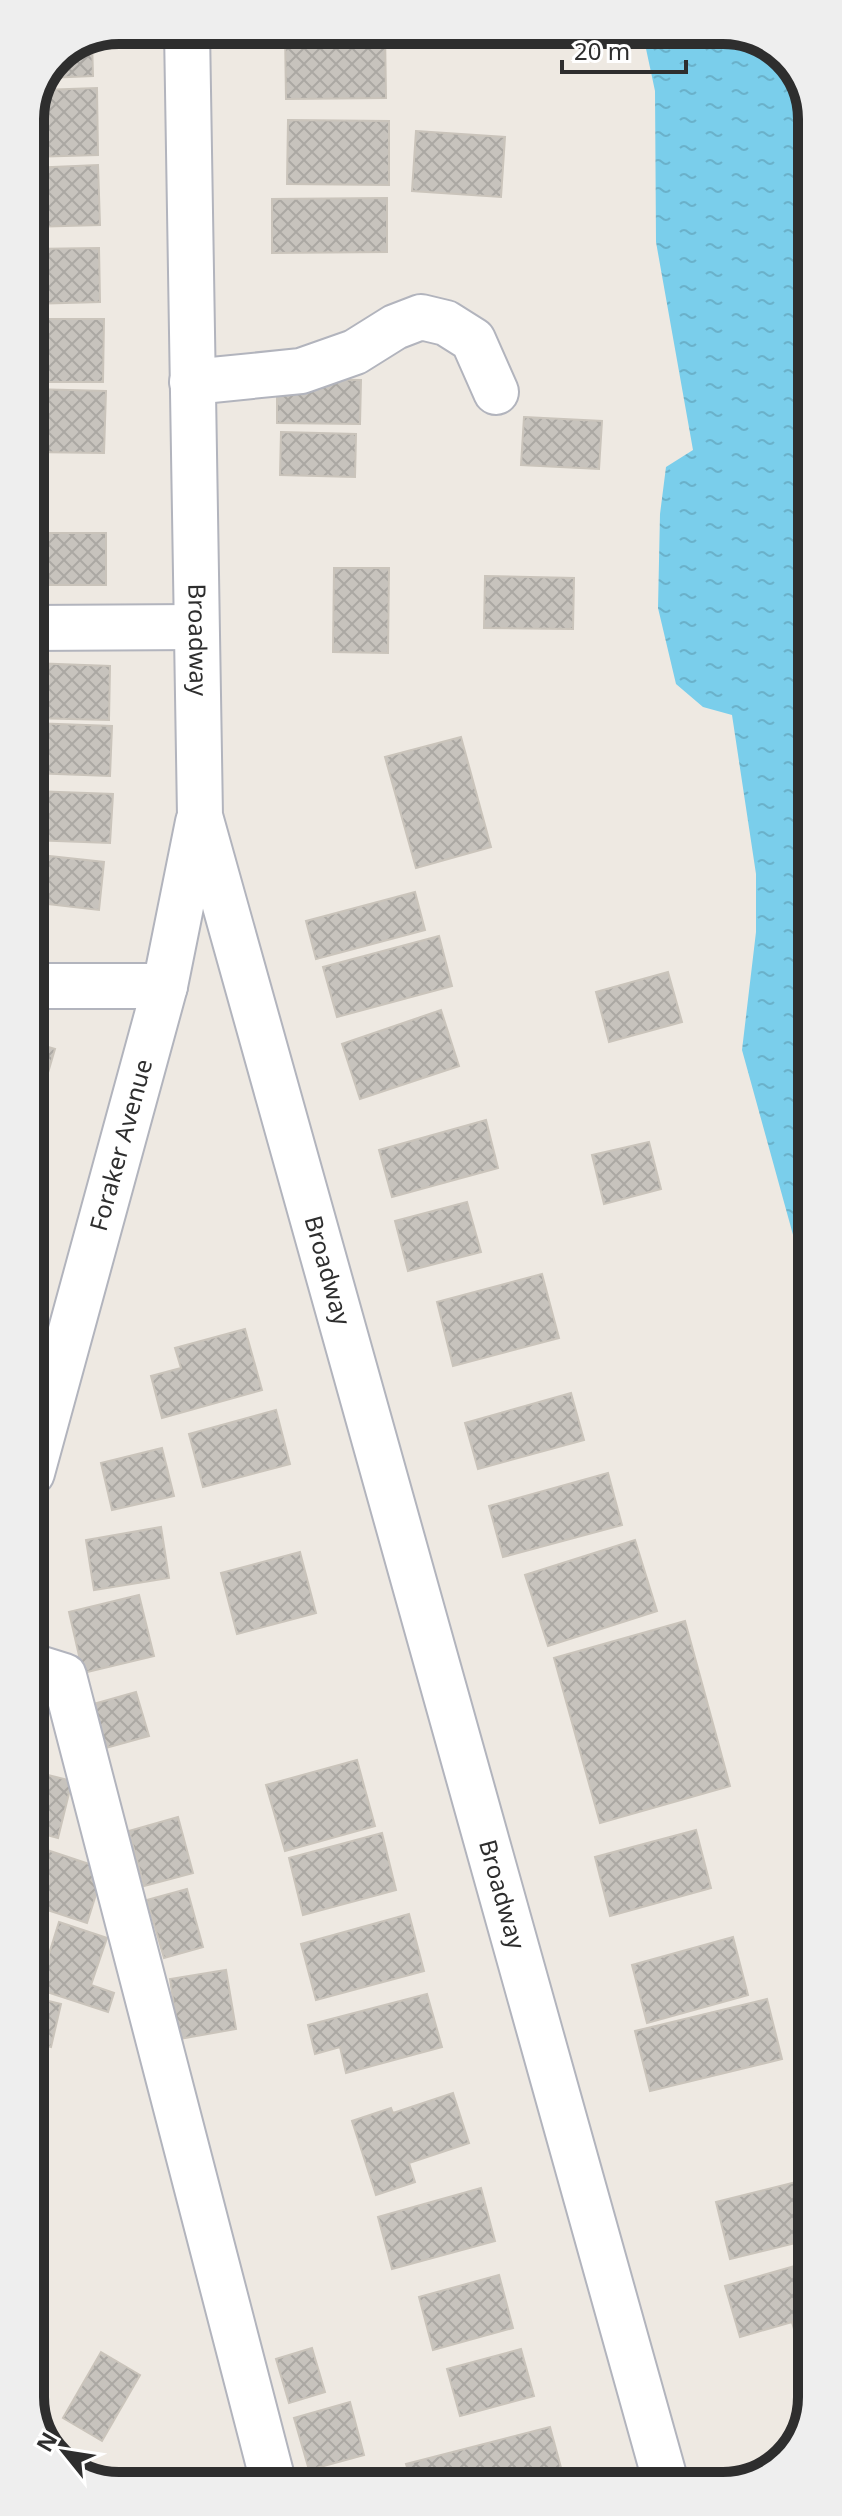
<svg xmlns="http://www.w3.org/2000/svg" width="842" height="2516" font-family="'Noto Sans',sans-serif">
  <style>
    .water { fill: url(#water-ripples) }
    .building { fill: url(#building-cross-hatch); stroke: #cac4bb; stroke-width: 2 }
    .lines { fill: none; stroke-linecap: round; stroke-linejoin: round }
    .minor-casing { stroke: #b2b4bd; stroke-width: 48 }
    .minor { stroke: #fff; stroke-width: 44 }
    .labels { text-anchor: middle; stroke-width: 6; stroke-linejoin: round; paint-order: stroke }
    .street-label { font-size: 24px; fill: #2e2e2e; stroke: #fff }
    .rim { fill: none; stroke: #2e2e2e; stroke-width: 10 }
  </style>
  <defs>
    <pattern id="water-ripples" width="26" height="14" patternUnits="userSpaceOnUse" patternTransform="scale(2)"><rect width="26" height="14" fill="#7aceeb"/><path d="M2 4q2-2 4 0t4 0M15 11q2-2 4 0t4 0" fill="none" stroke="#6ab1ca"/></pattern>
    <pattern id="building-cross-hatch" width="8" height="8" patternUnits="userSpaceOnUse" patternTransform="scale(2)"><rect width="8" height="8" fill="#c7c3bd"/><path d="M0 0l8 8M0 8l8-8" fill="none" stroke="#aba8a3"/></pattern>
  </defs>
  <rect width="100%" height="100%" fill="#eee9e2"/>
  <path class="water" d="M642 30H729L781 52 809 97 811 1300 742 1050 756 932V874L732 715 703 707 676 684 658 608 660 514 666 467 693 450 656 242 655 91Z"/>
  <path class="building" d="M285 30H385L386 98 286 99Z
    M92 41 93 76 47 78 57 56Z
    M97 88 98 155 30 157V114L41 90Z
    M288 120 389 121V185L287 184Z
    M416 131 505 137 501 197 412 191Z
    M98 165 100 225 30 227V168Z
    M387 198V252L272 253V199Z
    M99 248 100 302 30 304V249Z
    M30 319H104L103 382H30Z
    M277 379 361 380 360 424 277 423Z
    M30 389 106 391 104 453 31 452Z
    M524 417 602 421 599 469 521 465Z
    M281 432 356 434 355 477 280 475Z
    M31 533H106V585H31Z
    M334 568H389L388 653 333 652Z
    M485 576 574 578 573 629 484 628Z
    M31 663 110 666 109 720 31 718Z
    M31 723 112 726 110 776 31 773Z
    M461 737 491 847 416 868 385 757Z
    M33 791 113 794 110 843 31 840Z
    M31 854 104 862 99 910 31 902Z
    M415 892 425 930 316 959 306 921Z
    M439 936 452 986 337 1017 323 967Z
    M668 972 682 1022 609 1042 596 992Z
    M441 1010 459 1066 360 1099 342 1044Z
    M31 1042 55 1049 42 1093 31 1090Z
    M486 1120 498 1168 392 1197 379 1150Z
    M649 1142 661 1189 604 1204 592 1155Z
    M467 1202 481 1252 408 1271 395 1221Z
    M542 1274 559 1338 453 1366 437 1302Z
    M245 1329 262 1390 162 1418 151 1376 181 1368 175 1348Z
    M571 1393 584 1440 478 1469 465 1423Z
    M276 1410 290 1464 203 1487 189 1434Z
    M162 1448 174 1496 112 1510 101 1463Z
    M608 1473 622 1525 503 1557 489 1506Z
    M161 1527 169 1578 94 1590 86 1540Z
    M635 1540 657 1611 548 1646 525 1575Z
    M300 1552 316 1613 237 1634 221 1573Z
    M139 1595 154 1656 83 1673 69 1612Z
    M685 1621 730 1786 600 1823 554 1658Z
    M136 1692 149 1736 102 1749 90 1705Z
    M357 1760 375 1826 285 1851 266 1785Z
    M32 1771 72 1781 58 1838 32 1831Z
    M178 1817 193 1873 144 1886 129 1831Z
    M696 1830 711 1888 610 1916 595 1857Z
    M382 1833 396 1890 303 1915 289 1858Z
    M32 1845 104 1869 87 1923 32 1905Z
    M187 1889 203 1947 164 1958 147 1900Z
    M409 1914 424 1971 316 2000 301 1944Z
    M59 1922 107 1938 91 1985 114 1993 108 2012 38 1989Z
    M733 1937 748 1995 647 2023 632 1965Z
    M226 1970 236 2029 179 2039 170 1979Z
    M427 1994 442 2047 346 2073 340 2047 315 2054 308 2025Z
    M32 1997 61 2004 51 2047 32 2042Z
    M767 1999 782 2059 650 2091 635 2031Z
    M453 2093 469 2143 409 2163 415 2182 376 2195 352 2121 391 2108 393 2113Z
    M812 2098V2153L808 2154 794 2103Z
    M812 2178V2239L730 2259 716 2202Z
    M481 2188 495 2241 392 2269 378 2217Z
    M812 2261V2393L792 2322 740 2337 725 2286Z
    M499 2275 513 2328 433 2350 419 2297Z
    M312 2348 325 2392 289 2403 276 2359Z
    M521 2349 534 2396 460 2416 447 2369Z
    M101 2352 140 2375 102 2441 63 2418Z
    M350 2402 364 2455 309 2470 294 2418Z
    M550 2427 563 2475 529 2484H412L406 2464Z"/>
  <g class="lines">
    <defs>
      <g id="minor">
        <path id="s1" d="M187 30 200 816 666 2483"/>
        <path d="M192 382 301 371 355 352 395 327 421 317 446 323 473 340 496 392"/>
        <path d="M31 628 196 627"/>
        <path d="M31 986H165"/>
        <path id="s2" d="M32 1473 165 986 198 822"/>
        <path d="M32 1666 64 1676 274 2485"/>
      </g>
    </defs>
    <use href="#minor" class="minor-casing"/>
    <use href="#minor" class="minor"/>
  </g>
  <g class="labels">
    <g class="street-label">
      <text dy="8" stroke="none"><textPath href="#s1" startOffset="610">Broadway</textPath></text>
      <text dy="8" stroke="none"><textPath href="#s2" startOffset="340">Foraker Avenue</textPath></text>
      <text dy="8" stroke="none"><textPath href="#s1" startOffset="1258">Broadway</textPath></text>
      <text dy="8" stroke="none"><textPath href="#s1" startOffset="1906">Broadway</textPath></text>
    </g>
  </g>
  <path d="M0 0H842V2516H0ZM119 44H723A75 75 0 0 1 798 119V2397A75 75 0 0 1 723 2472H119A75 75 0 0 1 44 2397V119A75 75 0 0 1 119 44Z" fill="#eee" fill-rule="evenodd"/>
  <path class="rim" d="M119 44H723A75 75 0 0 1 798 119V2397A75 75 0 0 1 723 2472H119A75 75 0 0 1 44 2397V119A75 75 0 0 1 119 44Z"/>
  <g transform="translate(64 2452) rotate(300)" stroke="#ffffff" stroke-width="6" paint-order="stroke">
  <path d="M0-6L14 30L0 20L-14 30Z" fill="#2e2e2e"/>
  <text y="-12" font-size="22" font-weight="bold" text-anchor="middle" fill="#2e2e2e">N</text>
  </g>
  <path d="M562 60v12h124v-12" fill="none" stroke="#2e2e2e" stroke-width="4"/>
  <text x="574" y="60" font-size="24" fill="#2e2e2e" stroke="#ffffff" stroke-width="6" paint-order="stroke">20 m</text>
</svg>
